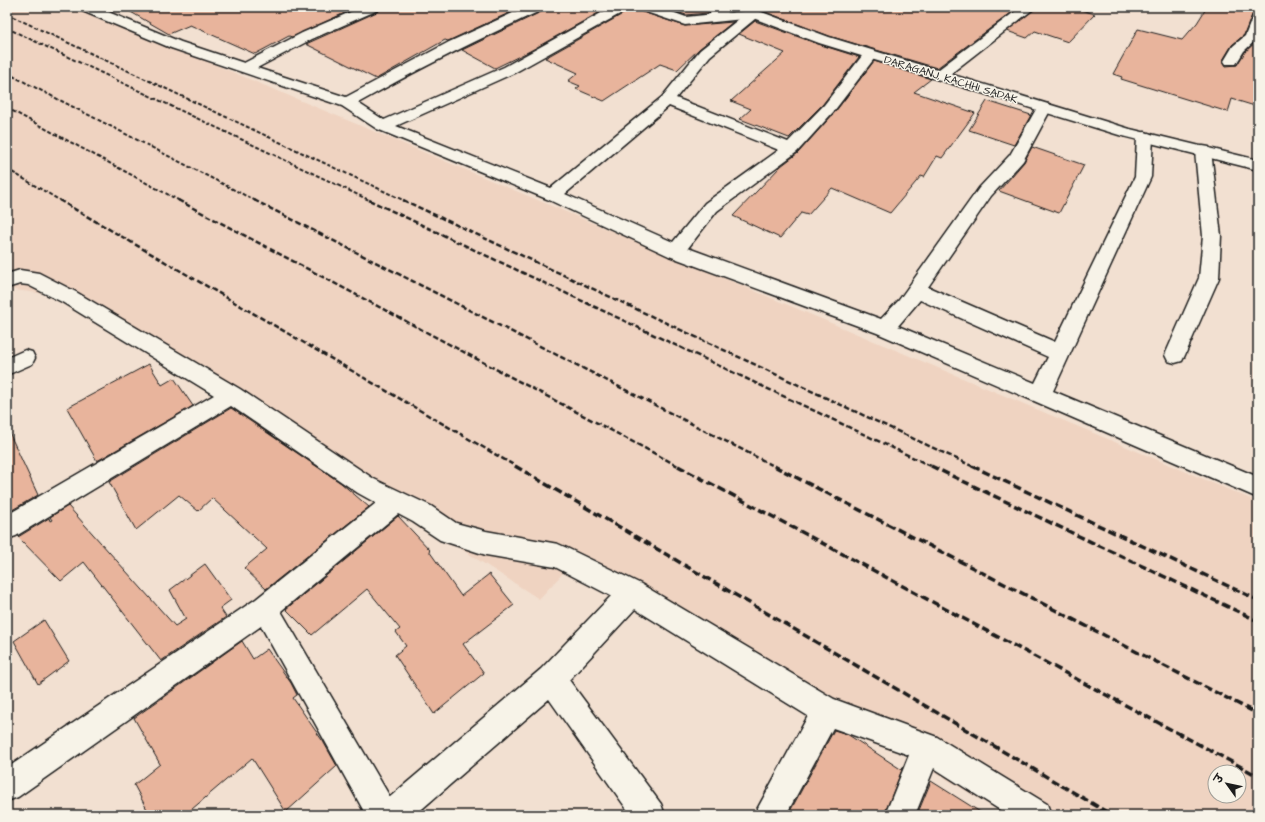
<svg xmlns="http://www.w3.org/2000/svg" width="1265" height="822" font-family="'Architects Daughter','Playpen Sans Deva',sans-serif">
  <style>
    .built { fill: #efd3c1; fill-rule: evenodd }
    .building { fill: #e8b49c; stroke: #1c1c1c }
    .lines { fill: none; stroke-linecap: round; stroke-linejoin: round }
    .minor-casing { stroke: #1c1c1c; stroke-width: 3 }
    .tertiary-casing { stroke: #1c1c1c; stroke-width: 3 }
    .minor { fill: #f7f3e8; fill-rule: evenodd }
    .tertiary { fill: #f7f3e8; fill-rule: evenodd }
    .rail-far2 { stroke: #1c1c1c; stroke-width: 2; stroke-dasharray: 4 2; stroke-linecap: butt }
    .rail-far1 { stroke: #1c1c1c; stroke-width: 2.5; stroke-dasharray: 5.5 2.5; stroke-linecap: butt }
    .rail { stroke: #1c1c1c; stroke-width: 3.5; stroke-dasharray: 8 3.5; stroke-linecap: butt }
    .labels { text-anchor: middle; stroke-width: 3; stroke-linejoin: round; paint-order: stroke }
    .far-street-label { font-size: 11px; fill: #1c1c1c; stroke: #f7f3e8 }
  </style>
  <rect width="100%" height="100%" fill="#f2e0d1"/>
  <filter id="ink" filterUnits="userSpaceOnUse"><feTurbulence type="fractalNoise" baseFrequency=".025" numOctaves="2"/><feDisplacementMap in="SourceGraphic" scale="8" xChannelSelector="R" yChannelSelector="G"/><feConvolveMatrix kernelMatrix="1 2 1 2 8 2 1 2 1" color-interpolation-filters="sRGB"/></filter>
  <g filter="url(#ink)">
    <path class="built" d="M7 7H77L1258 502V815H1006L578 557 539 599 69 297 7 289ZM1215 772H1239V796H1215Z"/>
    <path class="building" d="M122 7H358L292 37 289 36 255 54 190 25 169 34Z
      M381 7H522L448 41 445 40 376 79 306 44 379 11Z
      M545 7H609L530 51 495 68 462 50 543 11Z
      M630 7H637L640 11 685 26 733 22 699 49 677 70 660 64 604 101 576 89 580 86 568 81 578 73 545 58 628 11Z
      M662 7H717L707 13 686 15Z
      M738 7H1019L937 68 829 36 760 10 734 11Z
      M1037 7H1070L1095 14 1068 42 1035 31 1027 38 1007 31Z
      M1207 7H1231L1256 14 1252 15 1244 35 1232 45 1223 60 1226 66 1237 65 1245 52 1258 40V107L1232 99 1228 112 1121 79 1122 77 1113 74 1138 29 1182 40 1197 23Z
      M755 21 818 44 859 57 823 104 789 138 740 119 751 109 731 101 785 53 739 34Z
      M874 61 931 79 914 92 975 113 942 158 937 156 924 177 921 176 890 213 832 188 808 215 801 213 780 238 733 216 781 166 798 153 835 112Z
      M987 101 1031 115 1014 145 969 130Z
      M1032 147 1084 165 1059 213 999 191 1024 162Z
      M149 364 162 385 174 378 193 406 97 461 67 408Z
      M231 408 341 483 369 507 266 589 244 568 267 549 212 498 198 511 179 495 136 530 109 482Z
      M7 428 38 495 7 513Z
      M68 506 175 626 186 619 170 590 205 564 231 600 220 608 226 617 161 661 84 562 61 581 18 537 49 518 50 521 52 520 50 517Z
      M398 516 430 550 429 551 461 596 489 574 514 605 463 644 484 673 434 714 395 655 406 646 396 632 400 629 367 589 312 635 286 609Z
      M44 620 69 661 38 684 14 641Z
      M242 641 253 659 267 649 291 683 297 695 293 698 324 743 337 766 286 812 252 758 185 815H150L134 785 160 764 134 718Z
      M834 730 847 734 902 770 884 815H788Z
      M931 781 985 815H917Z"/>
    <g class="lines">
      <defs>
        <path id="minor" d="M78 7H96L181 42 244 63 302 33 362 7H380L378 10 312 39 257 68 346 97 449 42 526 7H544L542 10C479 39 418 69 358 103L384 120 504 67 612 7H629L627 10 514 73 396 126 551 188 662 97 700 50 749 11H759L761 14 710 56 676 98 788 142 824 105 865 52H875L877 55 834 111 797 152 717 211 688 248 881 319 899 300 979 188 1010 155 1039 104H1049L1052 107 1023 161 991 196 928 287 1055 342 1135 177 1137 137 1139 134 1145 132 1151 134 1153 137 1151 177 1053 391 1258 477V498L877 333 669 256 547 199 377 129 342 106 171 48 80 10ZM669 106 779 150 705 203 673 242 565 194ZM920 300 1048 357 1035 383 898 326Z
          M720 7H737L716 20H706L704 17Z
          M1021 7H1036L945 78H935L933 75 935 72Z
          M1258 15V38L1244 51 1236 64H1226L1224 61 1233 46 1245 36 1253 16Z
          M1203 146 1209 147 1211 151 1221 236 1219 278 1185 355 1182 361 1175 363 1168 361 1165 355 1199 278 1203 236 1195 151 1197 147Z
          M20 270 39 273 76 292 240 389 374 479 431 506 456 523 486 531 558 544 567 548 641 584 834 699 937 737 1047 804 1051 815H1008L934 768 915 815H885L909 755 833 728 786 815H754L808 716 635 609 569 680 661 804 665 815H631L549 699 415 815H366L261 626 18 797 7 801V768L256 599 376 503 358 493 231 406 16 536 7 539V515L214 395 62 302 28 285 20 284 7 288V274ZM398 514 413 522 440 540 486 555 555 567 611 596 541 669 390 797 281 611Z
          M25 350 32 352 35 358 32 364 7 375V358Z"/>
        <path id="tertiary" d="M638 7H658L686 17 754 10 759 11 829 37 1130 129 1258 160V170L1119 135 819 43 753 18 685 25 640 10Z"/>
      </defs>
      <use href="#minor" class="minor-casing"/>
      <use href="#tertiary" class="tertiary-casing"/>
      <use href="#minor" class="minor"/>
      <use href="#tertiary" class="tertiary"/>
      <path class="rail-far2" d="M7 14 405 201
        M7 28 371 201
        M7 73 256 201
        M7 108 180 201
        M7 169 61 201"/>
      <path class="rail-far1" d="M59 200 517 467
        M178 200 680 467
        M254 200 776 467
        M369 200 933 467
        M403 200 974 467"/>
      <path class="rail" d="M515 466 1112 815
        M678 466 1258 776
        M774 466 1258 714
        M931 466 1258 621
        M972 466 1258 600"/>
    </g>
  </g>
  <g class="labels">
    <g class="far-street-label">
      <text transform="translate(951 79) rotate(17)" y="4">DARAGANJ, KACHHI SADAK</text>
    </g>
  </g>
  <rect width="1265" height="822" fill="none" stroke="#f7f3e8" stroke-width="24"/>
  <rect x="12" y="12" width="1241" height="798" fill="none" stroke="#1c1c1c" stroke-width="1.5" filter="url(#ink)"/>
  <g transform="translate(1227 784) rotate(303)"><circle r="19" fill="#f7f3e8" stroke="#9f9d96"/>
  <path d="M0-3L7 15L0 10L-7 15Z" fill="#1c1c1c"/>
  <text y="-6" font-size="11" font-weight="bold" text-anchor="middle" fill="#1c1c1c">उ</text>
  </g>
</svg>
